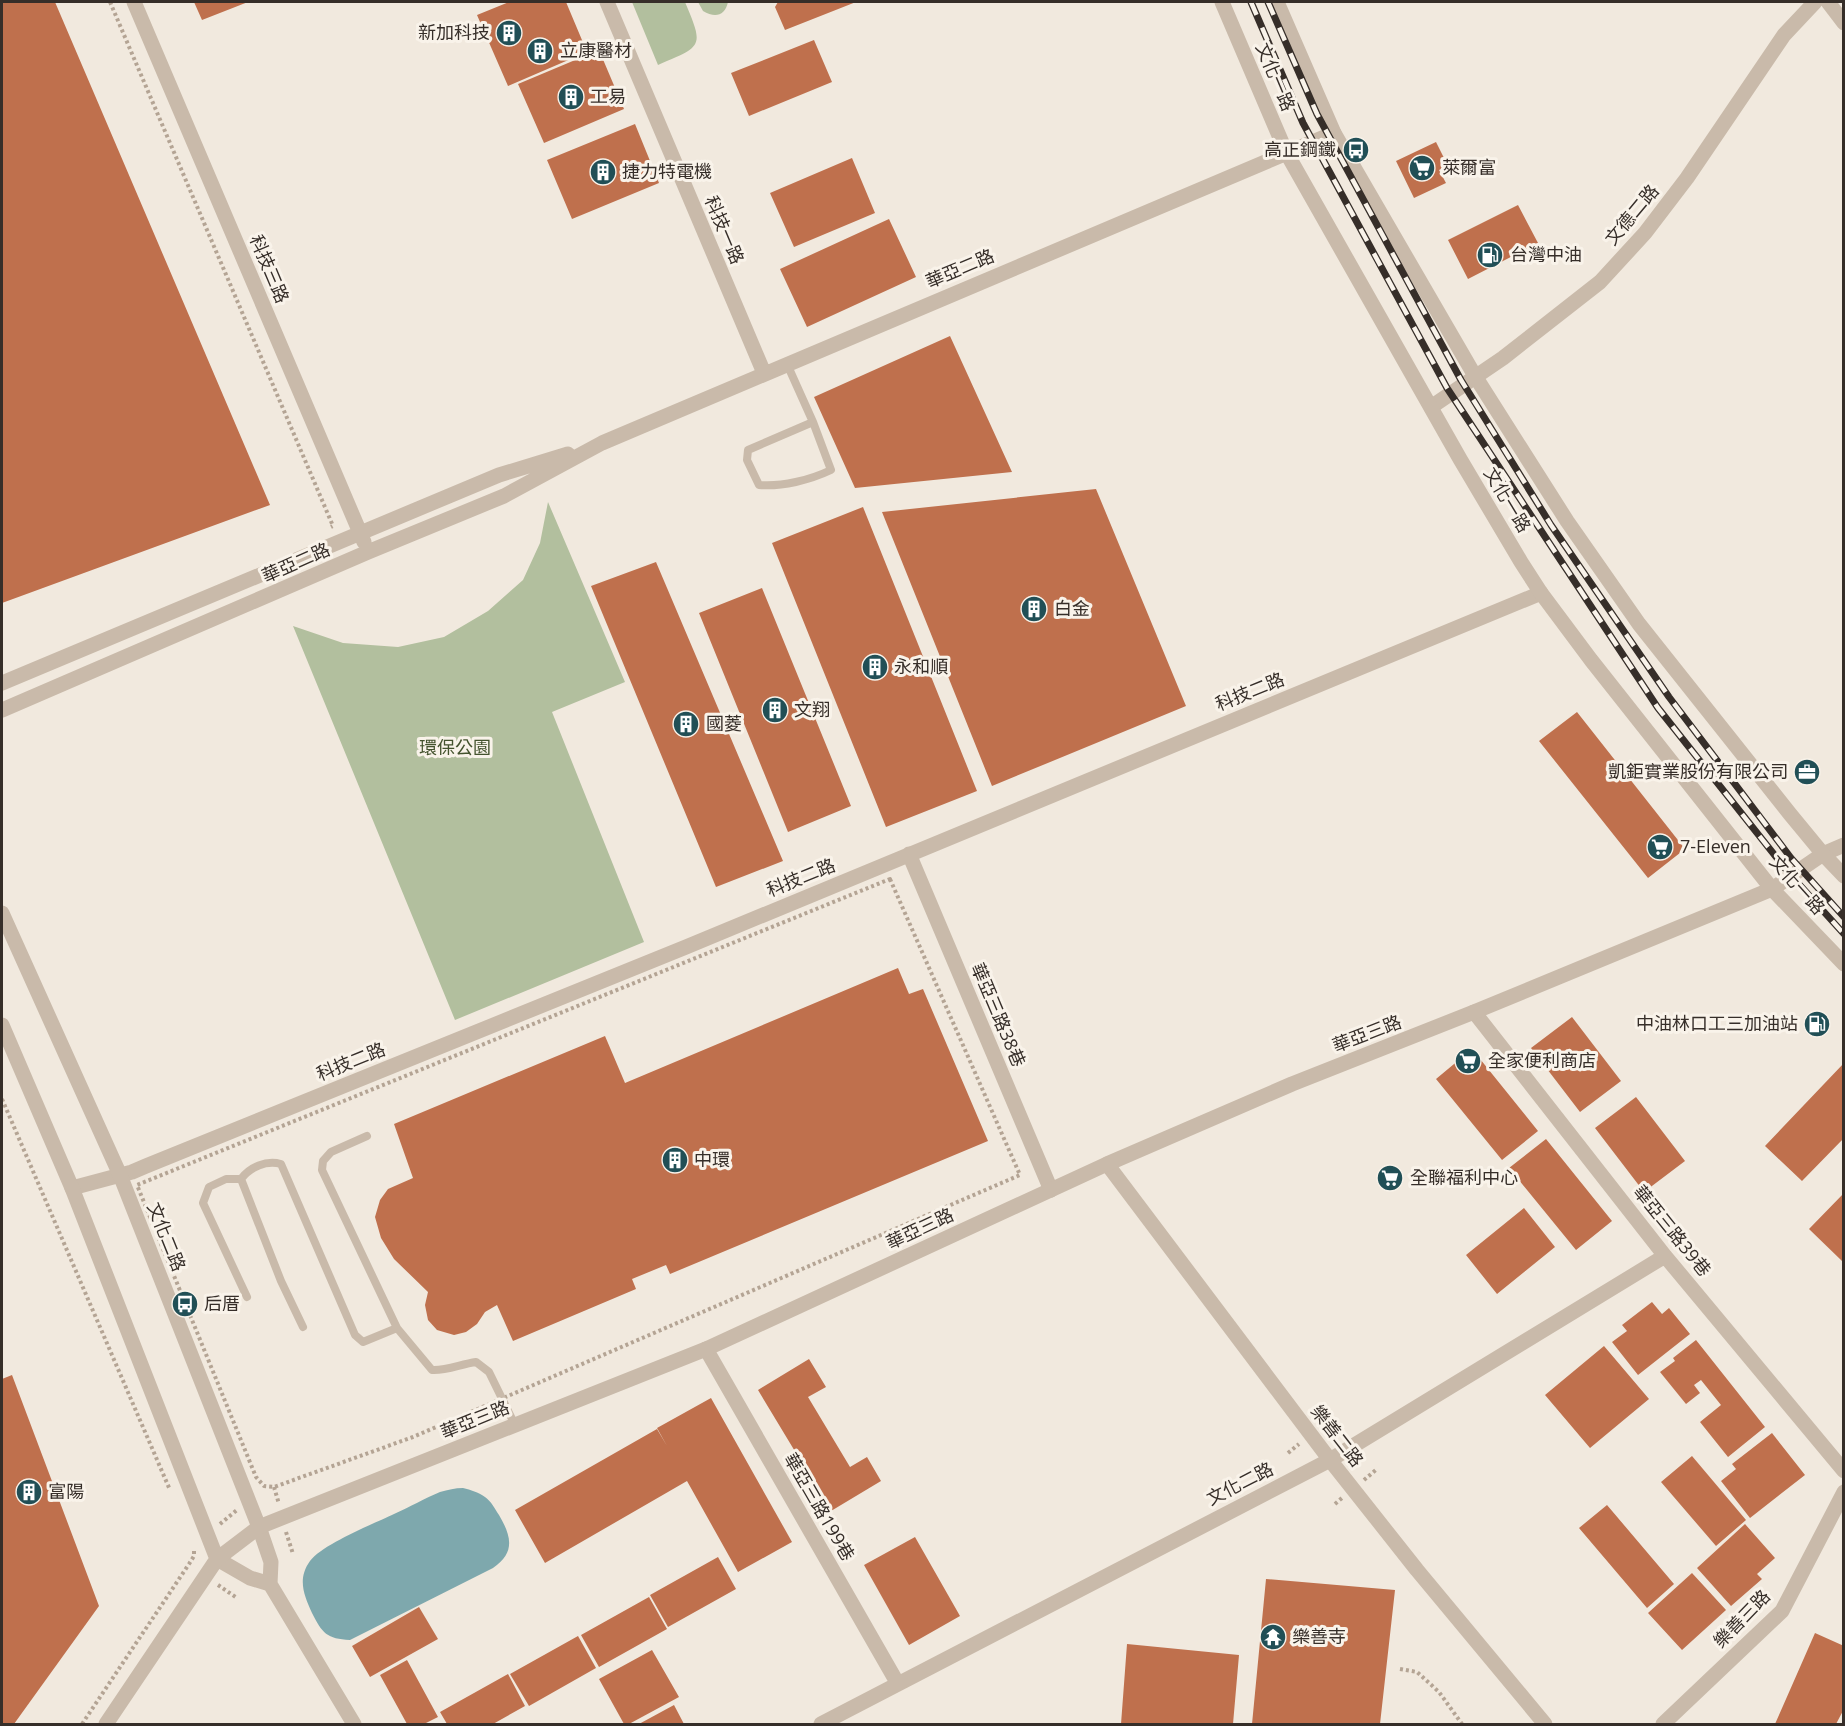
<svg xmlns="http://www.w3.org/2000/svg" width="1845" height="1726" font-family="'Open Sans','Noto Sans TC',sans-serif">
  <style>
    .green { fill: #b2bf9e }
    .water { fill: #7ea8ad }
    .building { fill: #bf704d }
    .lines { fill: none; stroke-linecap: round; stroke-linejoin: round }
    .path { stroke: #b4a494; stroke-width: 4; stroke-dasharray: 3 3; stroke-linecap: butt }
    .service { stroke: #c9baaa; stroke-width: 8 }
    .minor { stroke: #c9baaa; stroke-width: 15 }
    .tertiary { stroke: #c9baaa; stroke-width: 15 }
    .rail-casing { stroke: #362e29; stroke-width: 7 }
    .rail { stroke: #f9f3ea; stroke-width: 4.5; stroke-dasharray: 14; stroke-linecap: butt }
    .labels { text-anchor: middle; stroke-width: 6; stroke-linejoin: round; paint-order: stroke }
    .poi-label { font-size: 18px; fill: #362e29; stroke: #f9f3ea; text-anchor: start }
    .street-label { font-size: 18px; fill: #362e29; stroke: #f9f3ea }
    .park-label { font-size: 18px; fill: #44532e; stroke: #f9f3ea }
  </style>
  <rect width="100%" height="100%" fill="#f1e9de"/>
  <path class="green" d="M632 2H685C704 47 703 46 658 65Z
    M698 2H728C725 16 715 18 703 11Z
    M548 502 625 682 552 712 644 942 455 1020 293 626 343 643 398 647 444 637 488 611 523 580 540 543Z"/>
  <path class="water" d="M463 1488C471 1490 478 1492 485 1497 491 1501 495 1509 499 1515 512 1537 515 1553 493 1568L350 1640C327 1639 322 1633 312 1613 304 1595 297 1579 310 1561 323 1544 373 1524 394 1514 410 1507 425 1498 440 1492 448 1490 455 1488 463 1488Z"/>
  <path class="building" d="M2 2H55L270 505 2 603Z
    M194 2H248L202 20Z
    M509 2H566L587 52 508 86 477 15Z
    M778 2H856L785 30 775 7Z
    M814 40 832 82 749 116 731 73Z
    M599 50 624 109 544 143 518 84Z
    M635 124 659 183 572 219 547 160Z
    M1436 142 1448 166 1439 170 1446 183 1414 198 1396 161Z
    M852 158 875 213 794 247 770 193Z
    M1518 205 1538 243 1468 279 1448 240Z
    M889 219 916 277 807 327 780 269Z
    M950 336 1012 472 855 488 814 397Z
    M1096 489 1186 706 992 786 882 512Z
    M863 507 977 791 886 827 772 543Z
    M656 562 783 861 716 887 591 586Z
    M762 588 851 806 788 832 699 613Z
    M1577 712 1685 849 1648 878 1539 741Z
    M898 968 909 994 923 989 988 1141 670 1274 666 1265 632 1279 636 1289 513 1341 497 1305 485 1312 477 1324 466 1332 454 1335 437 1330 428 1320 425 1305 428 1292 394 1259 381 1238 375 1217 380 1200 388 1189 413 1178 394 1124 605 1036 625 1083Z
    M1572 1017 1621 1081 1580 1112 1531 1048Z
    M1472 1049 1538 1131 1502 1160 1436 1079Z
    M1844 1063V1138L1802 1181 1765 1146Z
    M1636 1097 1685 1161 1644 1192 1595 1128Z
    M1546 1139 1612 1221 1576 1250 1509 1168Z
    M1844 1193V1260L1842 1261 1809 1229Z
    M1524 1208 1555 1247 1497 1294 1466 1255Z
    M1652 1302 1662 1314 1669 1308 1690 1334 1638 1375 1612 1342 1627 1331 1622 1325Z
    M1696 1340 1765 1427 1728 1457 1700 1422 1721 1405 1701 1380 1694 1385 1700 1393 1686 1404 1660 1372 1675 1361 1673 1358Z
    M1604 1346 1649 1399 1590 1448 1545 1395Z
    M809 1359 826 1387 808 1397 850 1467 867 1457 881 1481 831 1511 758 1390Z
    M12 1375 99 1606 14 1724H2V1379Z
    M711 1398 792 1542 738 1572 687 1481 545 1563 515 1510 657 1429 667 1446 657 1428Z
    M1772 1433 1805 1475 1750 1518 1721 1481 1736 1469 1732 1464Z
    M1692 1456 1746 1520 1716 1546 1661 1482Z
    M1607 1505 1674 1584 1647 1608 1579 1528Z
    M1745 1524 1775 1558 1757 1574 1762 1579 1731 1606 1697 1568Z
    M915 1537 960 1616 909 1645 864 1565Z
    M718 1557 736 1589 668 1627 650 1595Z
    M1692 1573 1726 1610 1682 1650 1648 1613Z
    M1266 1579 1395 1590 1380 1724H1252Z
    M649 1597 667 1629 599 1667 581 1635Z
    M419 1607 438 1639 370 1677 352 1646Z
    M1815 1633 1844 1646V1709L1836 1724H1775Z
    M578 1636 596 1668 529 1706 510 1674Z
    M1127 1644 1239 1655 1233 1724H1121Z
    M652 1650 679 1697 629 1724H624L599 1679Z
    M407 1660 438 1717 424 1724H407L380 1675Z
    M508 1674 525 1706 493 1724H447L440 1712Z
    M674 1705 684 1724H639Z"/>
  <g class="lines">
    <path class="path" d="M110 2 333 526 331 527
      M890 879 1020 1175 413 1437 274 1487 264 1486 256 1477 137 1185Z
      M2 1099 170 1490
      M1323 1424 1333 1416
      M1288 1453 1299 1444
      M1364 1480 1377 1469
      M274 1487 279 1504
      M1335 1504 1342 1498
      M220 1524 237 1510
      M286 1532 293 1554
      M218 1585 237 1598
      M1400 1669 1417 1672 1439 1692 1462 1724
      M82 1724 189 1564 194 1556V1549"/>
    <path class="service" d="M787 364 813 422 831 470C810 480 782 487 759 485L747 460 748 450 813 422
      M367 1136 331 1152 323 1161 322 1170 397 1328 432 1370C446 1371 461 1364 476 1362L489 1372 515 1425
      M241 1179H226L209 1187 203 1203 247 1297
      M303 1327 281 1281 241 1179C250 1167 266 1160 281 1164L355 1335 363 1342 397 1328"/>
    <path class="minor" d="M134 2 364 542
      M607 2 764 373
      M1828 2 1844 23
      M1431 407 1503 358 1600 282 1645 233 1687 178 1784 35 1815 2
      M2 683 499 475 568 454
      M2 710 368 552 504 496 602 443 1334 133
      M909 854 1051 1190
      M1823 854 1844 845
      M1474 1012 1665 1256 1844 1471
      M1107 1164 1330 1460 1417 1570 1545 1724
      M72 1188 132 1172 146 1166 686 947 1541 593
      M706 1349 898 1684
      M259 1527 271 1562 270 1584 354 1724
      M217 1559 250 1578 270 1584
      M821 1724 1330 1460 1665 1256
      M1663 1724 1782 1611 1844 1492"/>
    <path class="tertiary" d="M1222 2 1286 152 1460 459 1521 562 1541 593 1591 660 1772 889 1844 964
      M1277 2 1334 133 1475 376 1567 521 1639 624 1790 814 1823 854 1844 876
      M2 913 120 1175 259 1527
      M2 1025 72 1188 217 1559
      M106 1724 217 1559 259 1527 706 1349 1107 1164 1292 1084 1474 1012 1772 889 1823 854"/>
    <defs>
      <path id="rail" d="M1251 2 1303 123 1447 388 1658 708 1788 872 1844 934
        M1268 2 1317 114 1461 380 1551 525 1669 697 1791 858 1844 917"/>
    </defs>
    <use href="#rail" class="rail-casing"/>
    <use href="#rail" class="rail"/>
  </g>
  <defs>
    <symbol id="building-disc" viewBox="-11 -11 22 22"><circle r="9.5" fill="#214f56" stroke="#f9f3ea"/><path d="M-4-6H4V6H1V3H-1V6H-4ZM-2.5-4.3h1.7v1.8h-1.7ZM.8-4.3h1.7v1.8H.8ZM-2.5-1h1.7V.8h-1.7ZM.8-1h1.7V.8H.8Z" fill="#fff"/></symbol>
    <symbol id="bus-disc" viewBox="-11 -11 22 22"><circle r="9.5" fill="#214f56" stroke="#f9f3ea"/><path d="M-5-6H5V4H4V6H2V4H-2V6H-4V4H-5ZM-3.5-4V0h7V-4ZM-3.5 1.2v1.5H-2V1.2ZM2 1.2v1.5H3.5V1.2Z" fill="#fff"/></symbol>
    <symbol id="supermarket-disc" viewBox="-11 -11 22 22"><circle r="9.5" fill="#214f56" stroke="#f9f3ea"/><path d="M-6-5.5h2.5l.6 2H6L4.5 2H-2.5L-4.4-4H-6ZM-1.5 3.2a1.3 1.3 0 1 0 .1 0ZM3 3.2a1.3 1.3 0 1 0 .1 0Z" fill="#fff"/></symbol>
    <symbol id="fuel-disc" viewBox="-11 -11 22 22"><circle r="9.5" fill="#214f56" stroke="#f9f3ea"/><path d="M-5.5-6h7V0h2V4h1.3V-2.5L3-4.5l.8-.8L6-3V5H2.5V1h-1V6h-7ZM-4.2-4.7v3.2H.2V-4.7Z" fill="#fff"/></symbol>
    <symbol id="office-disc" viewBox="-11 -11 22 22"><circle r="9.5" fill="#214f56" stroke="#f9f3ea"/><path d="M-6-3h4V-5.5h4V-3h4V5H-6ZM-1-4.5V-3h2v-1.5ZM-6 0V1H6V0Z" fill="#fff"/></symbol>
    <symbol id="temple-disc" viewBox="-11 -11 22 22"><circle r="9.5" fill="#214f56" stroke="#f9f3ea"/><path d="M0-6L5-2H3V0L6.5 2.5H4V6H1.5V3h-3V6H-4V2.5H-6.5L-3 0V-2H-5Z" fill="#fff"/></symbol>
  </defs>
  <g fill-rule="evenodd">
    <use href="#building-disc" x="494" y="18" width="30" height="30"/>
    <use href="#building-disc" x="525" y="36" width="30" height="30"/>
    <use href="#building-disc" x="556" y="82" width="30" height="30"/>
    <use href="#bus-disc" x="1341" y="135" width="30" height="30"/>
    <use href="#supermarket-disc" x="1407" y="153" width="30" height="30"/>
    <use href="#building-disc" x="588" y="157" width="30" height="30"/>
    <use href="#fuel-disc" x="1475" y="240" width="30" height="30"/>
    <use href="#building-disc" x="1019" y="594" width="30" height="30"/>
    <use href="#building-disc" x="860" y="652" width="30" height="30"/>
    <use href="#building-disc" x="760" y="695" width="30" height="30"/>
    <use href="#building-disc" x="671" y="709" width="30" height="30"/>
    <use href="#office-disc" x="1792" y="757" width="30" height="30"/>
    <use href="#supermarket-disc" x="1645" y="832" width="30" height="30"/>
    <use href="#fuel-disc" x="1802" y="1009" width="30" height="30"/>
    <use href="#supermarket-disc" x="1453" y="1046" width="30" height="30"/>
    <use href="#building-disc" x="660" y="1145" width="30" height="30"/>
    <use href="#supermarket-disc" x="1375" y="1163" width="30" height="30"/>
    <use href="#bus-disc" x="170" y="1289" width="30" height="30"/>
    <use href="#building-disc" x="14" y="1477" width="30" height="30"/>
    <use href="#temple-disc" x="1258" y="1622" width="30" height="30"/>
  </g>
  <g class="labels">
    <g class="poi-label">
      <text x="490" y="39" text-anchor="end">新加科技</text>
      <text x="560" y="57">立康醫材</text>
      <text x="590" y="103">工易</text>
      <text x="1336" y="156" text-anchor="end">高正鋼鐵</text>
      <text x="1442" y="174">萊爾富</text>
      <text x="622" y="178">捷力特電機</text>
      <text x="1510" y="261">台灣中油</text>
      <text x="1054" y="615">白金</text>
      <text x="894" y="673">永和順</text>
      <text x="794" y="716">文翔</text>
      <text x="706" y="730">國菱</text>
      <text x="1788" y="778" text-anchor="end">凱鉅實業股份有限公司</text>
      <text x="1680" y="853">7-Eleven</text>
      <text x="1798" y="1030" text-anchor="end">中油林口工三加油站</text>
      <text x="1488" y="1067">全家便利商店</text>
      <text x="694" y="1166">中環</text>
      <text x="1410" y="1184">全聯福利中心</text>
      <text x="204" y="1310">后厝</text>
      <text x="48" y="1498">富陽</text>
      <text x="1292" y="1643">樂善寺</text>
    </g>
    <g class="street-label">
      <text transform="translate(1275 77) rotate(67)" y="6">文化一路</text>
      <text transform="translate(1632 215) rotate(-50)" y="6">文德二路</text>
      <text transform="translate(724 230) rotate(67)" y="6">科技一路</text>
      <text transform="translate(269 269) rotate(67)" y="6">科技三路</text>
      <text transform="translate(960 269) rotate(-23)" y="6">華亞二路</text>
      <text transform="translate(1507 500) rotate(59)" y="6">文化一路</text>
      <text transform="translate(296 563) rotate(-24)" y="6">華亞二路</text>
      <text transform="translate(1250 692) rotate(-22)" y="6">科技二路</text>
      <text transform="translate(801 878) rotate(-22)" y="6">科技二路</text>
      <text transform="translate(1797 885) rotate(48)" y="6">文化一路</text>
      <text transform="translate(998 1015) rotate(67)" y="6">華亞三路38巷</text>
      <text transform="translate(1367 1034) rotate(-21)" y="6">華亞三路</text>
      <text transform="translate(351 1062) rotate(-22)" y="6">科技二路</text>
      <text transform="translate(920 1229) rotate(-25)" y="6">華亞三路</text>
      <text transform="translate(1672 1231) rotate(51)" y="6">華亞三路39巷</text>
      <text transform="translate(166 1237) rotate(68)" y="6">文化二路</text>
      <text transform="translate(475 1420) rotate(-22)" y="6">華亞三路</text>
      <text transform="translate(1337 1436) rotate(52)" y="6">樂善二路</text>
      <text transform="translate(1240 1484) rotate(-27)" y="6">文化二路</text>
      <text transform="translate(819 1507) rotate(60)" y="6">華亞三路199巷</text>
      <text transform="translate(1742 1619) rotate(-46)" y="6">樂善三路</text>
    </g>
    <g class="park-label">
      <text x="455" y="754">環保公園</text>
    </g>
  </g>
  <rect width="1845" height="1726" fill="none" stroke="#362e29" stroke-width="6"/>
</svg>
